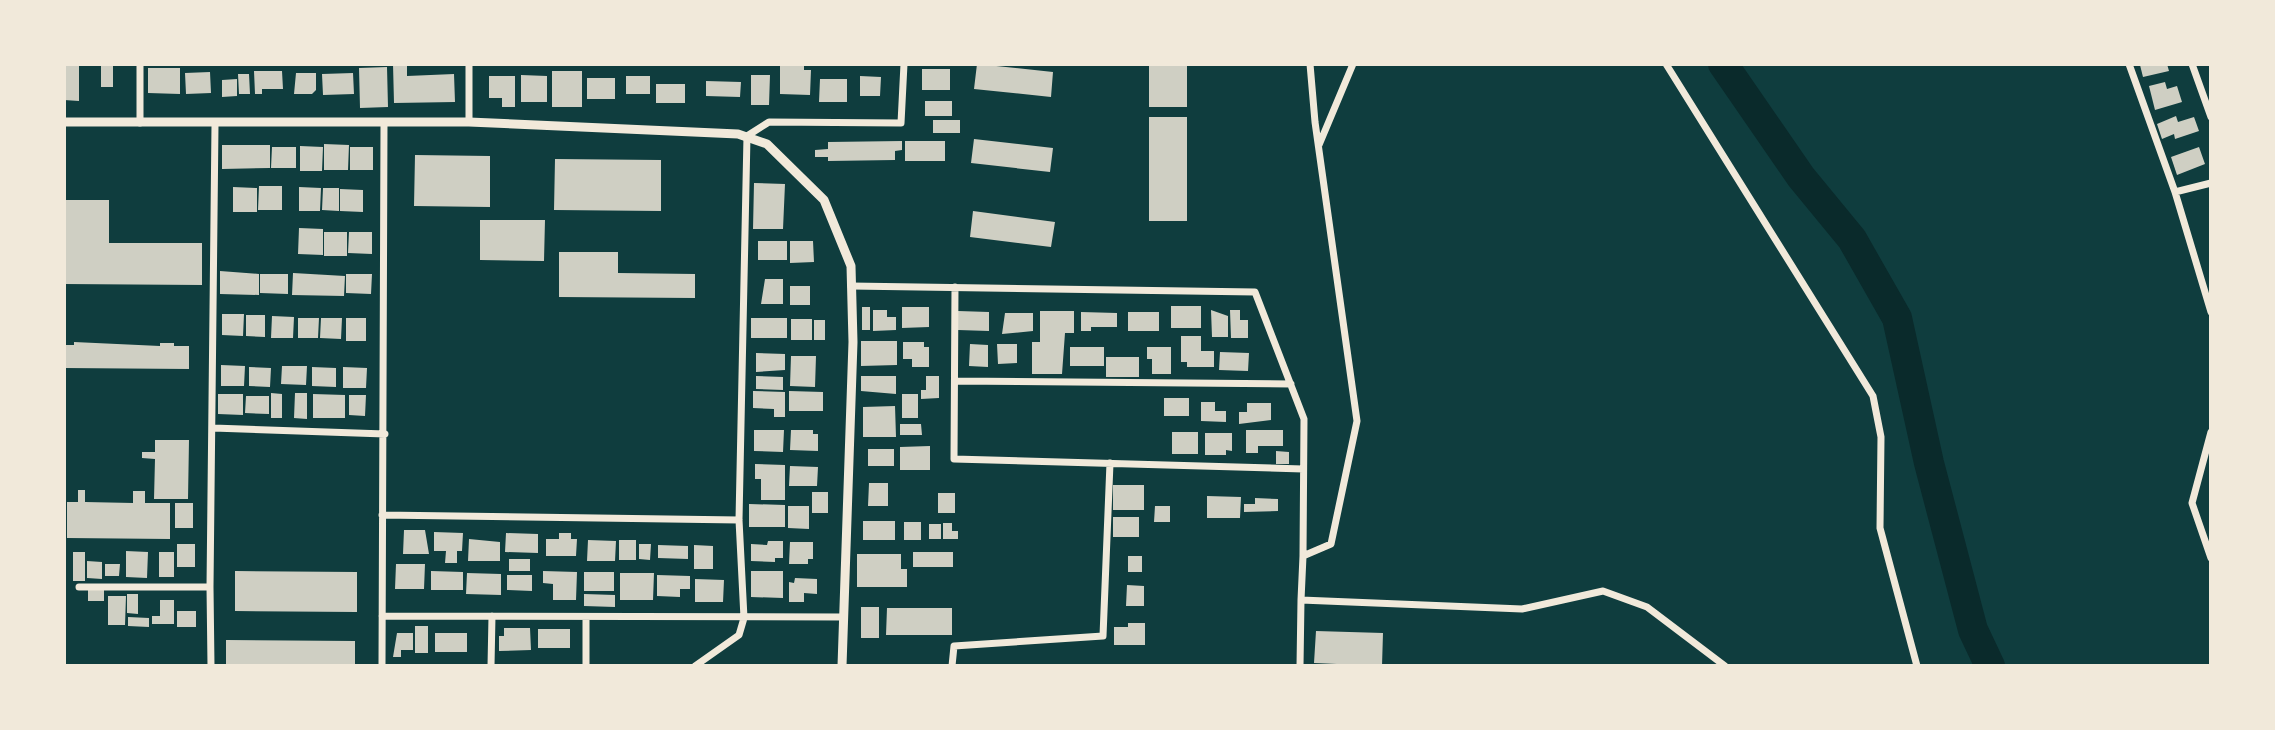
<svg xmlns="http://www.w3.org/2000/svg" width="2275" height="730" font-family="'Noto Sans',sans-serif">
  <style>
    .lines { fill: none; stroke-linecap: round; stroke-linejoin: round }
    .river { stroke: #0a2a2b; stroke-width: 30 }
    .building { fill: #cfcfc3 }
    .minor { stroke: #f1e9da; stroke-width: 7 }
    .tertiary { stroke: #f1e9da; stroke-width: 9 }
  </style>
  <rect width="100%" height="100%" fill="#0f3d3e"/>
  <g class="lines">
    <path class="river" d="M1723 64 1801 177 1852 239 1897 318 1929 463 1973 630 1990 666"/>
  </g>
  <path class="building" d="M64 64H79V101L64 100Z
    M101 64H113V87H101Z
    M393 64H407V76L454 74 455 102 394 103Z
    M780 64H804V70H811L810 95 780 94Z
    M977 64 1053 72 1051 97 974 89Z
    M1149 64H1187V107H1149Z
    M2167 64 2169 71 2143 77 2140 65Z
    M387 67 388 107 360 108 359 68Z
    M148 68H180V94L148 93Z
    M922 69H950V90H922Z
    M254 71H282L283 89H262V94H255Z
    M552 71H582V107H552Z
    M210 72 211 93 186 94 185 73Z
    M296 73H316V90L312 94H294Z
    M353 73 354 94 323 95 322 74Z
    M238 74H249L250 94H239Z
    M521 75 547 76V102H521Z
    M751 75H770L769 105H751Z
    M489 76H515V107H502V98H489Z
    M626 76H650V94H626Z
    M860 76 881 77 880 96H860Z
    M587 78H615V99H587Z
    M237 79V96L222 97V80Z
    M820 79H847V102H819Z
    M706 81 741 82 740 97 706 96Z
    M2165 82 2167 89 2177 86 2182 102 2155 110 2149 86Z
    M656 84H685V103H656Z
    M925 101H952V116H925Z
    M2176 116 2178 122 2194 117 2199 131 2175 139 2174 134 2162 139 2157 124Z
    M1149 117H1187V221H1149Z
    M933 120H960V133H933Z
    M974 139 1053 148 1050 172 971 163Z
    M902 141V150L895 151V160L828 161V157H815V150L828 149V142Z
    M905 141H945V161H905Z
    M324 144 349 145 348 170H324Z
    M222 145H270V168L222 169Z
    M300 146 323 147 322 171H300Z
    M272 147H296V168H271Z
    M350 147H373V170H350Z
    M2199 147 2205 164 2177 175 2171 157Z
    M415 155 490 156V207L414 206Z
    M555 159 661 160V211L554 210Z
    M754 183 785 184 783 229H753Z
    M259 186H282V210H258Z
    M233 187 257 188V212H233Z
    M299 187 321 188 320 211H299Z
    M323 188H339V211L322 210Z
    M340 189 363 190V212L340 211Z
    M64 200H109V243H202V285L64 284Z
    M973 211 1055 222 1051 247 970 237Z
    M480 220H545L544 261 480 260Z
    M299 228 323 229V255L298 254Z
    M324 232H347V256H324Z
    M349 232H372V254L348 253Z
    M758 241H787V260H758Z
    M790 241H813L814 262 790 263Z
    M559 252H618V273L695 274V298L559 297Z
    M220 271 259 274V295L220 294Z
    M293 273 345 276 344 296 292 295Z
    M260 274H288V294L260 293Z
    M346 274H372L371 294 346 293Z
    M765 279H783V304H761Z
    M790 286H810V305H790Z
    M1171 306H1201V328H1171Z
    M862 307H870V330H862Z
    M902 307H929V327L902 328Z
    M873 310H887V317H896V330L873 331Z
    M1211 310 1228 316V337H1212Z
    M1230 310H1240V320H1248V338H1231Z
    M958 311 989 312V331L958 330Z
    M1040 311H1074V333H1065L1062 374H1032V342H1040Z
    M1081 312 1117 313V327H1091V331H1081Z
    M1128 312H1159V331H1128Z
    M1005 313H1033V331L1002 334Z
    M222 314H244L243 336 222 335Z
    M246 315H265V337L246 336Z
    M272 316 294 317 293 338H271Z
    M298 318H319L318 338H298Z
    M321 318H342L341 339 320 338Z
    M346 318H366V341H346Z
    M751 318H787V338H751Z
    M791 319H812V340H791Z
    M814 320H825V340H814Z
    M1181 336H1201V351H1214V367H1187V362H1181Z
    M861 341H897V365L861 366Z
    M74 342 160 346V343H174V346H189V369L64 368V345H74Z
    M903 342H924V347H929V367H912V359H903Z
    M970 344 988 345V367L969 366Z
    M997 344H1017V363L998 364Z
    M1070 347H1104V366H1070Z
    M1147 347H1171V374H1152V359H1147Z
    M1220 352 1249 353 1248 371 1219 370Z
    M756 353 785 354V370L756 372Z
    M791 356H816L815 387 790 386Z
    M1106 357H1139V377H1106Z
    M221 365 245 366 244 386H221Z
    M282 366H307L306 385 281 384Z
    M249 367 271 368 270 387 249 386Z
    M312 367 336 368V387L312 386Z
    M343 367 367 368 366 388H343Z
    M756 376 783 377V390L756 389Z
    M861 376H896V394L861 391Z
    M926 376H939V398L921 399V390H926Z
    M753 391 785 392V417H774V409L753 408Z
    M789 391 823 392V411H789Z
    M271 393 282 394V418H271Z
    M295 393H307V419L294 418Z
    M218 394H243V415L218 414Z
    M313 394 345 395V418H313Z
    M902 394H918V418H902Z
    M349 395H366L365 416 349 415Z
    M246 396H269V414L245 413Z
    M1164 398H1189V416H1164Z
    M1201 402H1215V411H1226V422L1201 421Z
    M1247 403H1271V420L1239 424V412H1247Z
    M895 406 896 437H863V407Z
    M900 424H921L922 435H900Z
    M754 430H784L783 452 754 451Z
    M791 430H813V434H818V451L790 450Z
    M1246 430H1283V446H1258V453H1246Z
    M1172 432H1198V454H1172Z
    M1205 433H1232V451L1226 450V455H1205Z
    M155 440H189L188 499H154L155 459 142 458V452H155Z
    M930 446V470H900V447Z
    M868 449H894V466H868Z
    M1276 451 1289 452V464H1276Z
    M755 464 785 465V500H761V479H755Z
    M790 466 818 467 817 486H789Z
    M869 483H888V506H868Z
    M1113 485H1144V510H1113Z
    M78 490H85V502L133 503V491H145V503H170V539L67 538V502H78Z
    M812 492H828V513H812Z
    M938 493H955V513H938Z
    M1207 496 1241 497 1240 518H1207Z
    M1255 498 1278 499V511L1244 512V504H1255Z
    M175 503H193V528H175Z
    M749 504 785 505V527H749Z
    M788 506H809V529L788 528Z
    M1155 506H1170V522H1154Z
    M1113 517H1139V537H1113Z
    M863 521H895V540H863Z
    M904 522H921V540H904Z
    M943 523H952V531H958V539H943Z
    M929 524H941V539H929Z
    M404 530H425L429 554H403Z
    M434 532 463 533 462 551H457V563H445L446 551H434Z
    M506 533 538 534V553L505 552Z
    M559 533H571V539H577L576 556H546V539H559Z
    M469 539 500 542V561H468Z
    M588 540 616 541 615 561H587Z
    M619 540H636V560H619Z
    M768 541H783V558H775V562L751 561V544L767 545Z
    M790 542H813V559H808V564H789Z
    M177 544H195V567H177Z
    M639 544H651L650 560 639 559Z
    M658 545 688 546V559L658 558Z
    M694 545 713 546V569H694Z
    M126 551 148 552 147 578 126 577Z
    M73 552H85V581H73Z
    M159 552H174V577H159Z
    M913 552H953V567H913Z
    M857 554H901V569H907V587H857Z
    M1128 556H1142V572H1128Z
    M509 559H530V571H509Z
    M87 561 102 562V579L87 578Z
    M105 564H120L119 576H105Z
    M396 564H425L424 589H395Z
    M235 571 357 572V612L235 611Z
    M431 571 463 572V590H431Z
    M543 571 577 572 576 600H553V584L543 583Z
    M751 571H783V598L751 597Z
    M584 572H614V591H584Z
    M467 573 501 574V595L466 594Z
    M620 573H654L653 600H620Z
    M507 575H532V591L507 590Z
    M657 575 690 576V589H680V597L657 596Z
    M795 578 817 579V594L804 593V602H789V582L794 583Z
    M695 579 724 580 723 602H695Z
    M1127 585 1144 586V606H1126Z
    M88 589H104V601H88Z
    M127 594H138V614L127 613Z
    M584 594 615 595V607L584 606Z
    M108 596H126L125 625H108Z
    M160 600H174V624H152V616H160Z
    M861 607H879V638H861Z
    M887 608H952V635H886Z
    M177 611H196V627H177Z
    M128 617 149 618V627L128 626Z
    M1128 623H1145V645H1114V627H1128Z
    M415 626H428V653H415Z
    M504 628H530L531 650 499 651V636H504Z
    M538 629H570V648H538Z
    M1316 631 1383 633 1382 666 1314 663Z
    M397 633H413V650H401V657H393Z
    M435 633H467V652H435Z
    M226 640 355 641V666H226Z"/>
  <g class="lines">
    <path class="minor" d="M469 64V122
      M1666 64 1873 396 1881 437 1880 528 1917 666
      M2129 64 2175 192 2211 312
      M2192 64 2211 117
      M140 123V64
      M1319 145 1353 64
      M2175 192 2211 183
      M851 286 1255 292 1304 419 1303 556
      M955 287 954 459 1303 469
      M955 381 1291 384
      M213 428 385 434
      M2211 432 2192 503 2211 558
      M382 515 739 520
      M79 587H210L215 125
      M210 587 211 666
      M1301 600 1303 556 1331 544 1357 421 1315 122 1310 64
      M382 616 844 617
      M382 666 384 125
      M491 666 492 616
      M586 666V617
      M695 666 739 635 744 618 739 520 747 136 769 122 901 123 904 64
      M952 666 954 646 1103 636 1110 463
      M1300 666 1301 600 1522 609 1603 591 1647 607 1725 666"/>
    <path class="tertiary" d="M64 122H469L738 134 767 144 824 200 851 266 853 342 842 666"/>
  </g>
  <rect width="2275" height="730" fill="none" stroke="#f1e9da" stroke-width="132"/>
</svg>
